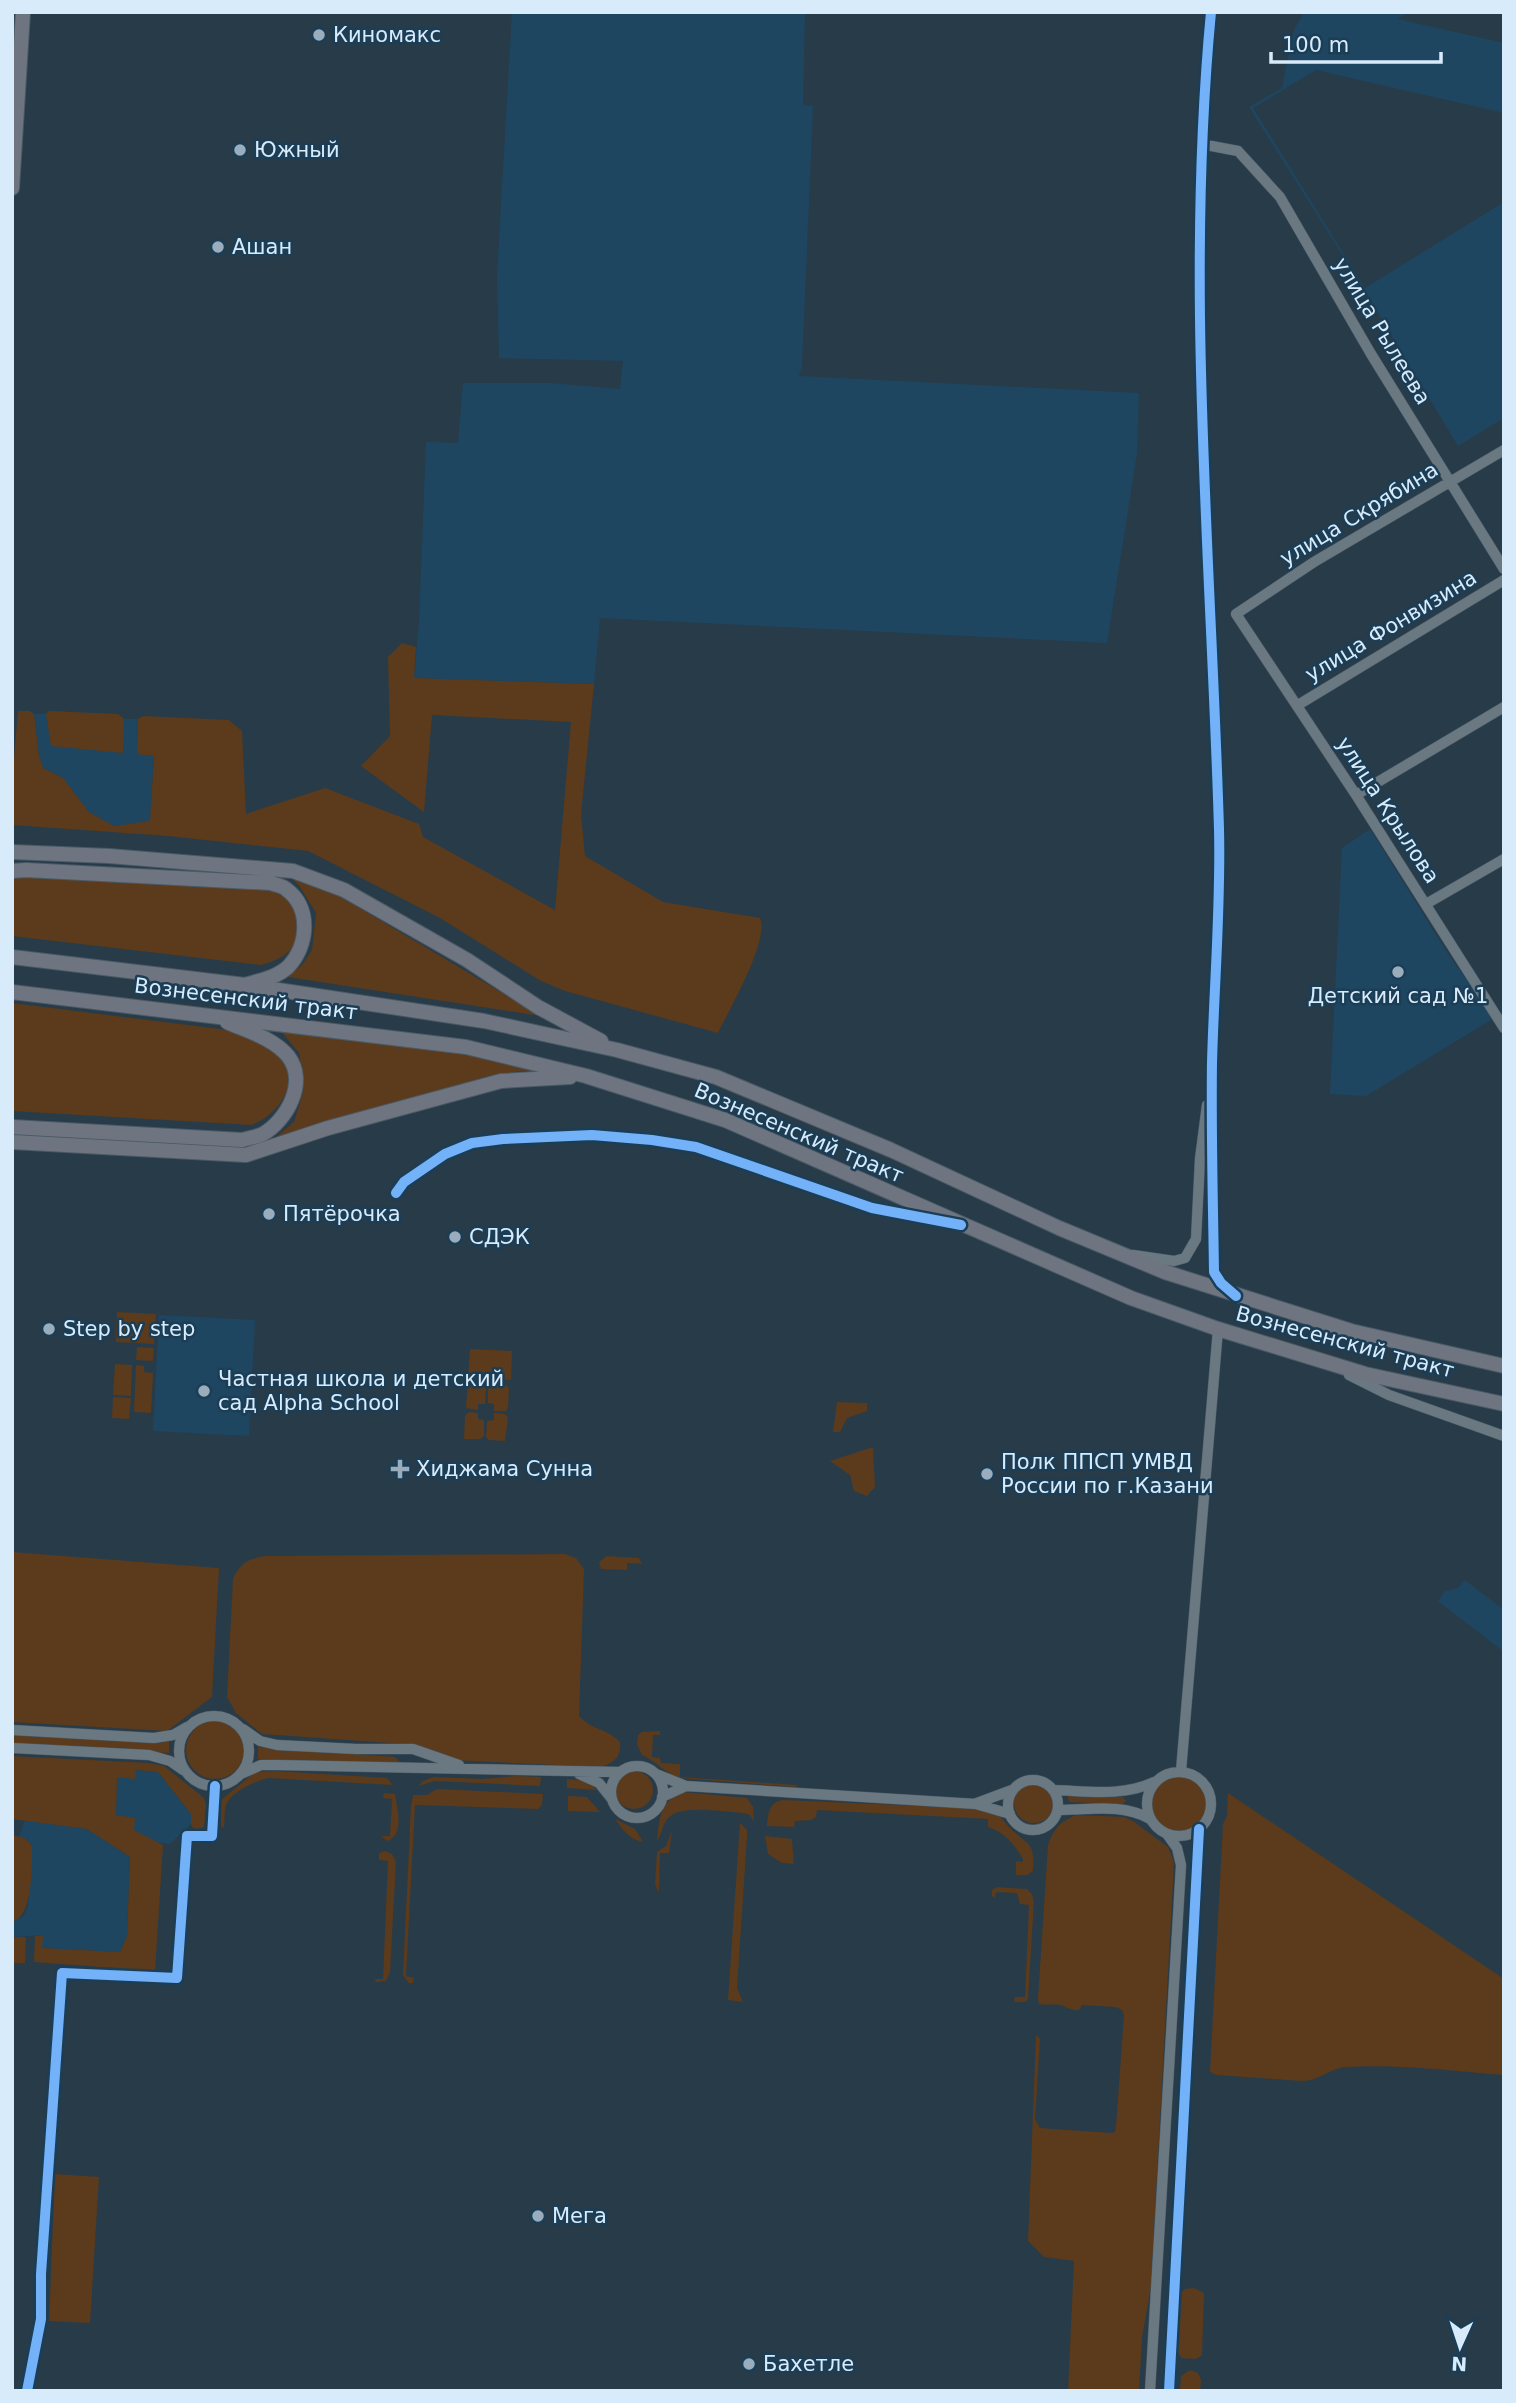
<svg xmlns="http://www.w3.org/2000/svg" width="1516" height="2403" font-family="'DejaVu Sans',sans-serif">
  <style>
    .built { fill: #1e4661 }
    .green { fill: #5b3b1b }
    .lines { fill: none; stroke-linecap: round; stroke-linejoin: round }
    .street-casing { stroke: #495a66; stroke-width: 11 }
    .primary-casing { stroke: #495a66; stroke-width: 16 }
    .street { stroke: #6a7882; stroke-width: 10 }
    .primary { stroke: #6f7580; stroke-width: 14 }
    .cycleway-casing { stroke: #1b3e56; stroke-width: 15 }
    .cycleway { stroke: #73b2f8; stroke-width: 10 }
    .poi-dot { fill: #9aadbd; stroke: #1b3e56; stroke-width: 2.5 }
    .labels { text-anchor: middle; stroke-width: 5; stroke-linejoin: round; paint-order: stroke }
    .poi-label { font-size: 21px; fill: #d8ebfb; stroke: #1b3e56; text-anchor: start }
    .street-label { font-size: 21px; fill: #d8ebfb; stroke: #1b3e56 }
  </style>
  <rect width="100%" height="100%" fill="#283b49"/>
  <path class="built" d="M512 12H805L803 105 813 106 802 366 799 376 1139 393 1137 453 1107 643 600 618 594 684 414 678 419 622 426 442 458 443 463 383H551L620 389 623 361 499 358 497 275Z
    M1304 12H1408L1398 19 1504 43V113L1316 70 1253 108 1365 288 1504 202V418L1458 446 1357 278 1249 107 1282 88 1293 32Z
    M49 711 118 714 124 719H138L137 753 154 755 150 822 114 826 89 812 56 774 43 768 39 756 34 714H46Z
    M1370 829 1448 954 1494 1018 1366 1096 1330 1094 1342 848Z
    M159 1315 255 1320 249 1436 153 1431Z
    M1465 1580 1504 1610V1652L1438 1601 1445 1591 1458 1588Z
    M135 1770 158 1772 192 1815 191 1824 170 1844 156 1842 134 1830 116 1816 117 1777Z
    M25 1820 87 1829 130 1857 127 1936 120 1952 41 1948V1935L12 1937V1921L23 1917 28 1907 32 1846 25 1838 19 1837Z"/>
  <path class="green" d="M402 643 416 647 414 678 594 684 581 814 585 856 663 902 760 918C770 940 729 1010 718 1033L565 991 541 981 440 918 308 851 168 836 12 825V781L18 711H30L34 714 39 756 43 768 63 778 89 812 114 826 150 821 154 756 137 754 138 719 143 716 229 720 242 731 246 814 325 788 419 824 423 837 555 910 571 722 432 715 424 812 361 766 390 736 388 657Z
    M49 711 118 714 124 719 123 753 51 746 46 714Z
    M22 874 255 887C263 888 275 889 282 893 290 898 294 907 296 915 305 944 286 959 261 965L12 936V878Z
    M290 876 312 883 346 900 541 1016 288 977 302 965 312 950 316 913 300 887Z
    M12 1003 268 1035C274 1041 282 1049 285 1057 298 1087 278 1115 251 1125L12 1111Z
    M281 1031 470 1054 547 1070 521 1071 488 1076 270 1142 294 1122 302 1096 303 1077 299 1053Z
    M117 1312 156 1314 154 1344 116 1342Z
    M137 1347 154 1348 153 1361 136 1360Z
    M470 1349 512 1351 511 1380 468 1378Z
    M115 1364 132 1365 131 1396 113 1395Z
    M136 1365 144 1366V1372L153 1373 151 1413 134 1412Z
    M468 1384H482L486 1387 485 1404H478V1410L466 1408Z
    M493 1384 506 1385 509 1388 508 1407 506 1411H494V1404L488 1403V1388Z
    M113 1397 131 1398 129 1419 112 1418Z
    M837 1402 867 1403V1411L847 1418 840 1432H833Z
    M469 1412 478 1413V1419L484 1420V1436L480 1439H464L465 1416Z
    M494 1413 504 1414 508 1417 505 1441 489 1440 486 1437 487 1421 494 1420Z
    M873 1447 875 1487 867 1496 854 1491 850 1475 830 1461Z
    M12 1552 219 1568 212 1697 167 1731 12 1722Z
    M565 1554 576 1558 584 1569 579 1716C593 1731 607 1728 620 1742 621 1757 616 1761 602 1767L451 1760 405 1744 262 1734 236 1713 227 1697 233 1579C240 1563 247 1560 264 1556Z
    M607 1556 639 1558 642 1564 627 1563V1570L601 1569 599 1562Z
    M186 1750a29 29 0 1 1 58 0a29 29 0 1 1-58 0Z
    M660 1731V1735H653L652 1757 660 1758 661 1763 680 1764V1777L797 1785 796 1787 679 1778C665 1773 656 1761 642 1755L637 1744 638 1735 642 1732Z
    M12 1735 160 1743 169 1741V1753L12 1744Z
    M258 1747 395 1757 402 1764 258 1759Z
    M12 1756 149 1763 164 1766 204 1798 206 1804 204 1827 194 1830 191 1824V1814L158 1772 136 1770 135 1779 117 1777 116 1815 135 1818 134 1830 163 1845 155 1971 34 1962 35 1936 43 1935 42 1948 120 1952 127 1936 130 1857 87 1829 12 1819Z
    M275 1771 387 1778 393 1785 268 1778C254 1782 232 1791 226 1805 224 1811 225 1821 224 1828L221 1827V1800L255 1772Z
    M615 1790a19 19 0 1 1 38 0a19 19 0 1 1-38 0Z
    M516 1776 541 1777 540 1786 435 1781 418 1786 423 1781 434 1777 484 1779Z
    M1151 1804a28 28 0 1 1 56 0a28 28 0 1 1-56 0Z
    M567 1779C579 1780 588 1780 597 1790L567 1788Z
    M1014 1803a20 20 0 1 1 40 0a20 20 0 1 1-40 0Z
    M437 1789 543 1794 542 1805 538 1809 415 1805 406 1976 414 1978 413 1983H409L403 1975 411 1806 413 1795H427Z
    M683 1792 747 1798 753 1807 754 1822 750 1815 744 1813C726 1812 683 1804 669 1817 662 1824 662 1835 657 1841 659 1821 660 1800 683 1792Z
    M384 1793 395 1794C397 1808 405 1835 387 1841L381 1836H390L392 1799 383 1798Z
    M1228 1793 1504 1979V2075C1452 2071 1399 2064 1347 2067 1330 2068 1319 2081 1302 2081L1217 2075 1210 2072 1223 1824 1227 1816Z
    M1067 1794 1123 1797 1126 1801 1123 1804 1069 1802Z
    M568 1796 587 1797 600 1812 568 1811Z
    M783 1800 991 1809C1000 1814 1004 1822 1011 1829 1029 1846 1035 1842 1033 1871L1027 1875H1016V1861L1023 1862V1859C1015 1845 1004 1832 988 1827V1819L817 1810 816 1817 811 1820 795 1821 794 1827 767 1826C768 1814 769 1802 783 1800Z
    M1076 1815 1124 1817 1133 1821 1168 1847 1174 1862 1151 2286 1142 2338 1139 2391H1068L1074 2261 1044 2257 1028 2241 1036 2035 1040 2039 1035 2119 1040 2128 1111 2133 1115 2132 1116 2126 1124 2015 1122 2010 1116 2007 1082 2005 1079 2010C1070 2010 1069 2008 1063 2006 1056 2003 1047 2006 1039 2004L1038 1999 1048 1845C1054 1828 1060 1822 1076 1815Z
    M615 1819 635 1829 643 1842C630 1840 622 1829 615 1819Z
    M740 1823 747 1830V1836L737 1988 743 2002 728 2000Z
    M672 1831 669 1853H660L659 1893 655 1884 657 1852 666 1846Z
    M12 1835 25 1838 32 1846C32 1865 33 1914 14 1921H12Z
    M765 1836 792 1839 794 1864 782 1863 768 1854Z
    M385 1851 392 1854 396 1862 390 1972 386 1981 376 1982 375 1979H383L388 1861 379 1860V1853Z
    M997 1887 1027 1889 1032 1894 1034 1902 1028 1999 1025 2002H1014L1015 1997H1025L1029 1905 1020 1904 1017 1893 996 1892 995 1898 992 1896V1890Z
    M12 1937H26L25 1963H12Z
    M55 2174 99 2177 90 2323 49 2321Z
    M1194 2288 1204 2293 1202 2355 1196 2359 1182 2358 1177 2352 1181 2293 1185 2289Z
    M1190 2370 1198 2373 1201 2380 1200 2391H1180L1181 2376Z"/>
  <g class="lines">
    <defs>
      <path id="street" d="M1211 12C1185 285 1211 556 1219 829 1221 907 1214 985 1212 1063 1211 1132 1213 1202 1214 1272L1228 1290
        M1201 144 1238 151 1280 197 1371 354 1504 569
        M1504 450 1314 562 1236 614 1356 795 1504 1028
        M1298 705 1504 580
        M1356 795 1504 707
        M1426 904 1504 859
        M396 1193 404 1182 445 1154 472 1143 503 1139 592 1135 652 1140 696 1147 872 1208 947 1222
        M1133 1255 1174 1261 1185 1258 1196 1239 1200 1159 1207 1105
        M1349 1375 1389 1395 1504 1436
        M179 1751a35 35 0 1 1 70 0a35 35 0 1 1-70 0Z
        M243 1729 260 1741 277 1745 356 1749H413L459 1765
        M12 1730 154 1738 173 1735 187 1727
        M12 1748 149 1755 170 1761 183 1770
        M611 1792a26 26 0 1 1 52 0a26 26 0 1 1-52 0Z
        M1181 1771 1218 1329
        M1147 1804a32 32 0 1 1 64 0a32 32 0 1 1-64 0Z
        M241 1774 261 1765H277L620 1772
        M579 1774 599 1783 611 1798
        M656 1774 686 1786 976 1804 1010 1814
        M1008 1805a25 25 0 1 1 50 0a25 25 0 1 1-50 0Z
        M1054 1790C1087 1791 1123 1797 1154 1782
        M662 1797 686 1786
        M977 1803 1012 1790
        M1058 1810C1088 1810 1123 1803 1150 1819
        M27 2391 41 2319V2274L62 1973 177 1978 187 1836H212L215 1786
        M1150 2391 1181 1865 1177 1848 1167 1834
        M1169 2391 1199 1829"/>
      <path id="primary" d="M12 188 23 12
        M12 852 109 856 293 871 344 890 467 960 538 1007 601 1041
        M12 871 26 870 271 883C276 885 283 886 286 889 312 908 308 946 288 967 277 977 262 980 248 984
        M12 957 245 985 484 1021 617 1050 716 1077 891 1150 1059 1228 1165 1272 1351 1331 1504 1366
        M12 992 466 1047 586 1076 725 1120 1131 1298 1218 1329 1365 1374 1504 1404
        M12 1127 242 1140C248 1138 257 1137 263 1134 287 1120 308 1082 288 1056 273 1038 247 1031 227 1022
        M12 1142 246 1155 328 1128 501 1081 570 1077"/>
    </defs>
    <use href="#street" class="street-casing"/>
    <use href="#primary" class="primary-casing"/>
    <use href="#street" class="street"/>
    <use href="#primary" class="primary"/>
    <defs>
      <path id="cycleway" d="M1211 12C1185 285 1211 556 1219 829 1221 907 1214 985 1212 1063 1211 1132 1213 1202 1214 1272L1221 1283 1236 1296
        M396 1193 404 1182 445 1154 472 1143 503 1139 592 1135 652 1140 696 1147 872 1208 961 1225
        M27 2391 41 2319V2274L62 1973 177 1978 187 1836H212L215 1786
        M1169 2391 1199 1829"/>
    </defs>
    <use href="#cycleway" class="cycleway-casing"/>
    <use href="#cycleway" class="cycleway"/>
  </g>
  <g class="poi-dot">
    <circle cx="319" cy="35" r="7"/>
    <circle cx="240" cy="150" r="7"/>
    <circle cx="218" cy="247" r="7"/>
    <circle cx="1398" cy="972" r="7"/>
    <circle cx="269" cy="1214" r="7"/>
    <circle cx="455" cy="1237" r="7"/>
    <circle cx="49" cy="1329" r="7"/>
    <circle cx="204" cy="1391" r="7"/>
    <path d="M396.5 1458.5h7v7h7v7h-7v7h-7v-7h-7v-7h7z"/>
    <circle cx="987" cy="1474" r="7"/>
    <circle cx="538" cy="2216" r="7"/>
    <circle cx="749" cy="2364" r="7"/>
  </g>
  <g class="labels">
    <g class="poi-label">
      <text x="333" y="42">Киномакс</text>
      <text x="254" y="157">Южный</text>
      <text x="232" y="254">Ашан</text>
      <text x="1398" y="1003" text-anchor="middle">Детский сад №1</text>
      <text x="283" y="1221">Пятёрочка</text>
      <text x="469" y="1244">СДЭК</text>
      <text x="63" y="1336">Step by step</text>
      <text x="218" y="1386">Частная школа и детский<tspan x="218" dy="24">сад Alpha School</tspan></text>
      <text x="1001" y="1469">Полк ППСП УМВД<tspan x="1001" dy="24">России по г.Казани</tspan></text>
      <text x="416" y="1476">Хиджама Сунна</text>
      <text x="552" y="2223">Мега</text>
      <text x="763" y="2371">Бахетле</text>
    </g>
    <g class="street-label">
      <text transform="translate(1382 331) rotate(59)" y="7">улица Рылеева</text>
      <text transform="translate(1359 514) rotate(-31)" y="7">улица Скрябина</text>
      <text transform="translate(1391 626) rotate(-31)" y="7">улица Фонвизина</text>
      <text transform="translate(1388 810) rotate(57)" y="7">улица Крылова</text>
      <text transform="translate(246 999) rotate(7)" y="7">Вознесенский тракт</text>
      <text transform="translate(799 1133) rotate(23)" y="7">Вознесенский тракт</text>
      <text transform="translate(1345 1342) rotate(15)" y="7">Вознесенский тракт</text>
    </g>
  </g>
  <rect width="1516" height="2403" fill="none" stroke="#d8ebfb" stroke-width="28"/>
  <g transform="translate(1460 2347) rotate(183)" stroke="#1b3e56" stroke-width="5" paint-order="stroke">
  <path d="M0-5L12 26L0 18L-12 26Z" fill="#d8ebfb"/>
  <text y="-10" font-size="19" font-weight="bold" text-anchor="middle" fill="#d8ebfb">N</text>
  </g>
  <path d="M1271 52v10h170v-10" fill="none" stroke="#d8ebfb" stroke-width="3.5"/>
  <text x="1282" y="52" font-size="21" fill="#d8ebfb" stroke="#1b3e56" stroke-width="5" paint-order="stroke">100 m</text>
</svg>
